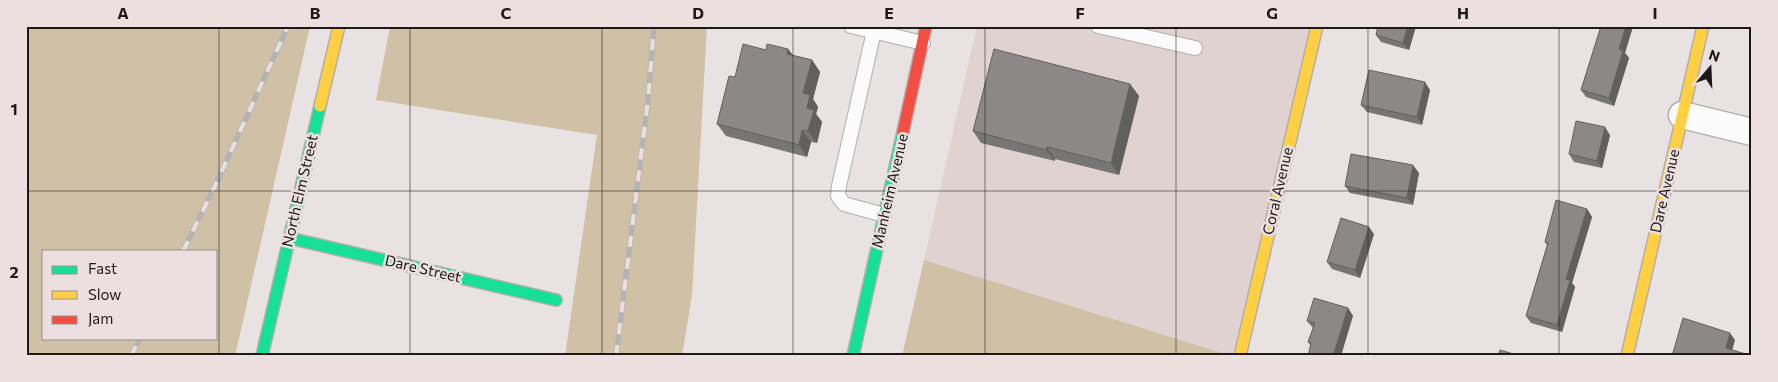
<svg xmlns="http://www.w3.org/2000/svg" width="1778" height="382" font-family="Commissioner,sans-serif">
  <style>
    .built { fill: #e0d2d1 }
    .forest { fill: #d0c0a6; fill-rule: evenodd }
    .lines { fill: none; stroke-linecap: round; stroke-linejoin: round }
    .lane-casing { stroke: #b2aeae; stroke-width: 16 }
    .street-casing { stroke: #b2aeae; stroke-width: 29 }
    .fast-casing { stroke: #b2aeae; stroke-width: 14 }
    .slow-casing { stroke: #b2aeae; stroke-width: 14 }
    .jam-casing { stroke: #b2aeae; stroke-width: 14 }
    .lane { stroke: #fcfbfb; stroke-width: 14 }
    .street { stroke: #fcfbfb; stroke-width: 26 }
    .fast { stroke: #16e098; stroke-width: 11 }
    .slow { stroke: #ffcf43; stroke-width: 11 }
    .jam { stroke: #f24e42; stroke-width: 11 }
    .rail-casing { stroke: #b5b4b4; stroke-width: 5.5 }
    .rail { stroke: #ebe0df; stroke-width: 4; stroke-dasharray: 11; stroke-linecap: butt }
    .wall { fill: #787575 }
    .shaded-wall { fill: #625f5f }
    .building { fill: #8c8888; stroke: #625f5f }
    .grid { fill: none; stroke: #1c1918; stroke-width: 1; stroke-opacity: 0.55 }
    .labels { text-anchor: middle; stroke-width: 5; stroke-linejoin: round; paint-order: stroke }
    .street-label { font-size: 15px; fill: #1c1918; stroke: #ebe0df }
    .neatline { fill: none; stroke: #1c1918; stroke-width: 2 }
    .grid-label { font-size: 16px; text-anchor: middle; font-weight: bold; fill: #1c1918 }
  </style>
  <rect width="100%" height="100%" fill="#e8e2e2"/>
  <path class="built" d="M977 26H1319L1232 356 924 260Z"/>
  <path class="forest" d="M26 26H310L235 356H26ZM44 251H216V338H44Z
    M390 26H707L692 295 682 356H565L597 135 376 100Z
    M924 260 1232 356H902Z"/>
  <g class="lines">
    <defs>
      <path id="lane" d="M851 26 923 43
        M1098 26 1195 48
        M874 31 839 186 838 196 844 204 884 215"/>
      <path id="street" d="M1682 115 1752 132"/>
      <path id="fast" d="M289 238 556 300
        M262 356 320 106
        M853 356 903 132"/>
      <path id="slow" d="M320 106 339 26
        M1240 356 1317 26
        M1627 356 1703 26"/>
      <path id="jam" d="M903 132 926 26"/>
    </defs>
    <use href="#lane" class="lane-casing"/>
    <use href="#street" class="street-casing"/>
    <use href="#fast" class="fast-casing"/>
    <use href="#slow" class="slow-casing"/>
    <use href="#jam" class="jam-casing"/>
    <use href="#lane" class="lane"/>
    <use href="#street" class="street"/>
    <use href="#fast" class="fast"/>
    <use href="#slow" class="slow"/>
    <use href="#jam" class="jam"/>
    <defs>
      <path id="rail" d="M183 251 215 186 288 26
        M131 356 140 338
        M616 356 648 100 654 26"/>
    </defs>
    <use href="#rail" class="rail-casing"/>
    <use href="#rail" class="rail"/>
  </g>
  <path class="wall" d="M1378 26H1416L1409 50 1381 42 1376 35Z
    M1601 26H1633L1625 53 1629 58 1614 106 1586 97 1581 90Z
    M788 49 793 55 812 60 820 72 813 99 818 107 816 114 822 122 817 143 811 142 807 157 726 136 717 124 766 50Z
    M1130 84 1139 96 1119 175 1055 159V161L981 143 973 131Z
    M1430 90 1422 125 1367 112 1361 105Z
    M1610 135 1602 168 1574 162 1569 154Z
    M1419 173 1413 205 1350 193 1345 186Z
    M1587 209 1592 217 1572 283 1575 287 1562 332 1531 323 1526 316 1547 245 1545 242Z
    M1374 234 1360 278 1332 269 1327 262Z
    M1348 308 1353 316 1311 346 1308 342 1313 328 1307 321Z"/>
  <path class="shaded-wall" d="M1408 26H1416L1409 50 1403 43Z
    M1626 26H1633L1625 53 1629 58 1614 106 1609 98 1619 49Z
    M788 49 796 60 787 54Z
    M812 60 820 72 813 99 818 107 816 114 822 122 817 143 808 131 807 108 803 93Z
    M1425 82 1430 90 1422 125 1417 117Z
    M1130 84 1139 96 1119 175 1111 163Z
    M1605 127 1610 135 1602 168 1597 161Z
    M802 130 811 142 807 157 799 145Z
    M1047 147 1055 159V161L1046 150Z
    M1413 165 1419 173 1413 205 1407 198Z
    M1587 209 1592 217 1572 283 1575 287 1562 332 1557 325 1566 279Z
    M1369 227 1374 234 1360 278 1355 270Z
    M1348 308 1353 316 1341 356H1333Z
    M1730 333 1735 340 1731 355 1726 348Z"/>
  <path class="building" d="M1378 26H1408L1403 43 1376 35Z
    M1601 26H1626L1619 49 1623 51 1609 98 1581 90Z
    M743 44 766 50 767 44 788 49 787 54 812 60 803 93 810 95 807 108 814 110 808 131 802 130 799 145 717 124 729 76 735 77Z
    M994 49 1130 84 1111 163 1047 147 1046 150 973 131Z
    M1369 70 1425 82 1417 117 1361 105Z
    M1576 121 1605 127 1597 161 1569 154Z
    M1351 154 1413 165 1407 198 1345 186Z
    M1556 200 1587 209 1566 279 1570 280 1557 325 1526 316 1548 243 1545 242Z
    M1341 218 1369 227 1355 270 1327 262Z
    M1314 298 1348 308 1333 356H1308L1311 343 1308 342 1315 323 1307 321Z
    M1683 318 1730 333 1726 348 1752 356H1672Z
    M1500 350 1520 356H1498Z"/>
  <path class="grid" d="M219 26V356M410 26V356M602 26V356M793 26V356M985 26V356M1176 26V356M1368 26V356M1559 26V356M26 191H1752"/>
  <g class="labels">
    <g class="street-label">
      <text transform="translate(300 191) rotate(-77)" y="5">North Elm Street</text>
      <text transform="translate(890 191) rotate(-77)" y="5">Manheim Avenue</text>
      <text transform="translate(1278 191) rotate(-77)" y="5">Coral Avenue</text>
      <text transform="translate(1665 191) rotate(-77)" y="5">Dare Avenue</text>
      <text transform="translate(423 269) rotate(13)" y="5">Dare Street</text>
    </g>
  </g>
  <rect width="1778" height="382" fill="none" stroke="#ebe0df" stroke-width="55"/>
  <rect x="42" y="250" width="175" height="90" fill="#ebe0df" stroke="#98908f"/>
  <rect x="52" y="266" width="25" height="8" fill="#16e098" stroke="#98908f"/>
  <text x="88" y="274" font-size="15" fill="#1c1918">Fast</text>
  <rect x="52" y="291" width="25" height="8" fill="#ffcf43" stroke="#98908f"/>
  <text x="88" y="300" font-size="15" fill="#1c1918">Slow</text>
  <rect x="52" y="316" width="25" height="8" fill="#f24e42" stroke="#98908f"/>
  <text x="88" y="324" font-size="15" fill="#1c1918">Jam</text>
  <g transform="translate(1710 68) rotate(19)" stroke="#ebe0df" stroke-width="4" paint-order="stroke">
  <path d="M0-4L9 19L0 12L-9 19Z" fill="#1c1918"/>
  <text y="-8" font-size="14" font-weight="bold" text-anchor="middle" fill="#1c1918">N</text>
  </g>
  <rect x="28" y="28" width="1722" height="326" class="neatline"/>
  <g class="grid-label">
    <text x="123" y="19">A</text>
    <text x="315" y="19">B</text>
    <text x="506" y="19">C</text>
    <text x="698" y="19">D</text>
    <text x="889" y="19">E</text>
    <text x="1080" y="19">F</text>
    <text x="1272" y="19">G</text>
    <text x="1463" y="19">H</text>
    <text x="1655" y="19">I</text>
    <text x="14" y="115">1</text>
    <text x="14" y="278">2</text>
  </g>
</svg>
